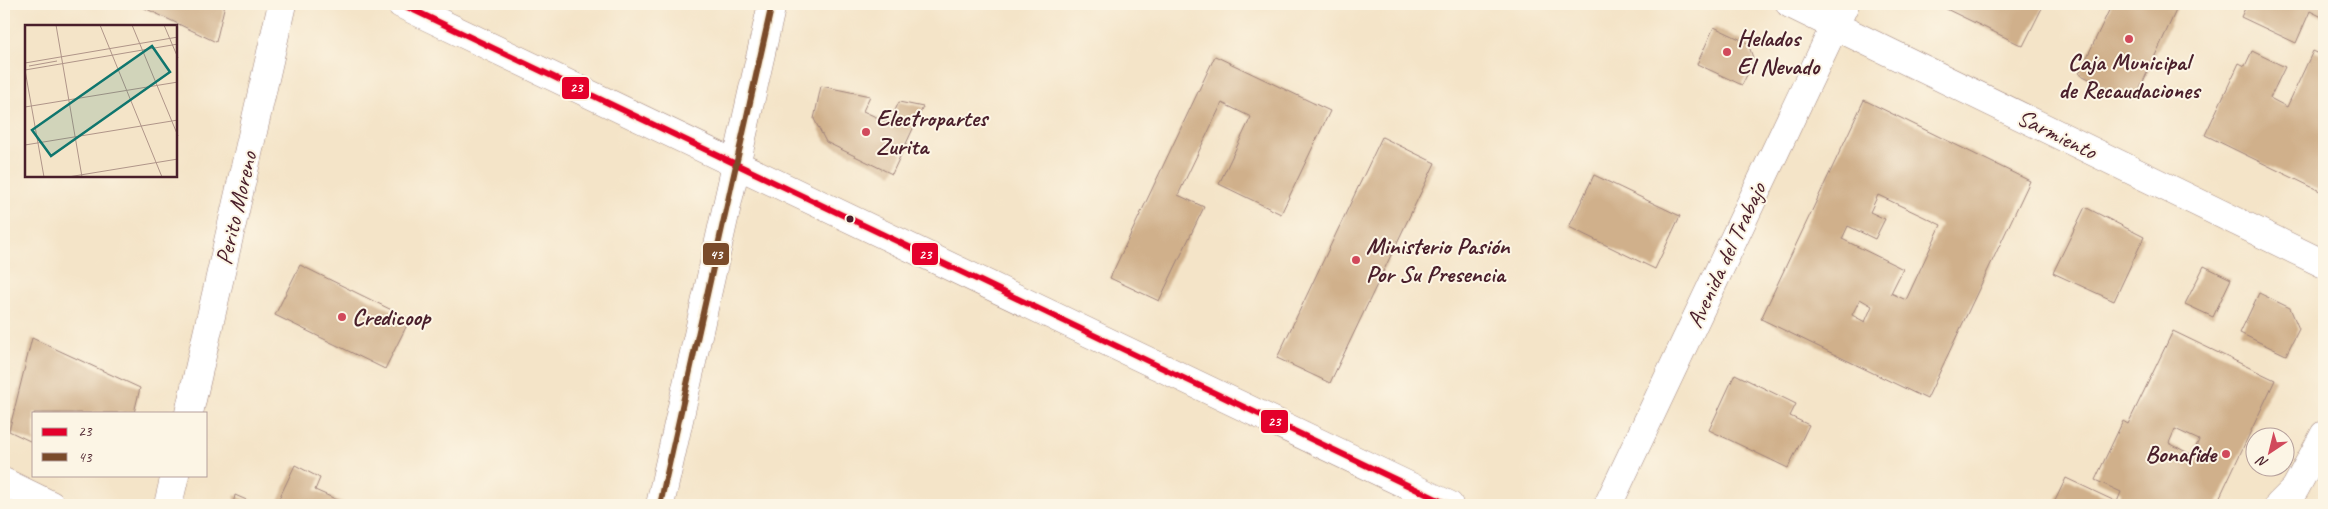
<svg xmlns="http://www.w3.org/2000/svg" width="2328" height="509" font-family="Caveat,sans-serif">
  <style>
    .building { fill: #d0b08b; fill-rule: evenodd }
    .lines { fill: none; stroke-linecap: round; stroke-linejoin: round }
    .minor-casing { stroke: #9f827a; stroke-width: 29 }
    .major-casing { stroke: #9f827a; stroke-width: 29 }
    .minor { stroke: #fff; stroke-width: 28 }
    .major { stroke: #fff; stroke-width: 28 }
    .bus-1-casing { stroke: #fcf5e5; stroke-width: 10 }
    .bus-2-casing { stroke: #fcf5e5; stroke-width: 10 }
    .bus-1 { stroke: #e4002b; stroke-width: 6 }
    .bus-2 { stroke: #7a4b2a; stroke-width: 6 }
    .poi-dot { fill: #d1495b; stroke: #fcf5e5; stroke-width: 2 }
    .bus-dot { fill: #4a1f2b; stroke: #fcf5e5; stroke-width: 2 }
    .labels { text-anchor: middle; stroke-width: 4; stroke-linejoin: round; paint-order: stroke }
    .poi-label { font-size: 24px; font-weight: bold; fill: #4a1f2b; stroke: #fcf5e5; text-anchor: start }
    .street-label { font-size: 24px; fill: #4a1f2b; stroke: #fcf5e5 }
    .inset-road { fill: none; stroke: #b09589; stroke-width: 1 }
    .view { fill: #0f766e; fill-opacity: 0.15; stroke: #0f766e; stroke-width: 2.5 }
    .inset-edge { fill: none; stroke: #4a1f2b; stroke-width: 2.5 }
    .line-badge { stroke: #fcf5e5; stroke-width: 2 }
    .badge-label { font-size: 14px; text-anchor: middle; font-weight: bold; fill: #fff }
  </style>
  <rect width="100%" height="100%" fill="#fcf5e5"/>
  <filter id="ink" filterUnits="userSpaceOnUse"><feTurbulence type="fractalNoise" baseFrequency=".02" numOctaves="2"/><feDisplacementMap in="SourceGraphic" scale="10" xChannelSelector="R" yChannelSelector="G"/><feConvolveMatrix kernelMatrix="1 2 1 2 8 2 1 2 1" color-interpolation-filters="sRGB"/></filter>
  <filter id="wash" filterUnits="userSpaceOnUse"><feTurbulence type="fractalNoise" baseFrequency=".0096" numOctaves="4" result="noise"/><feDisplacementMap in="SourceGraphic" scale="20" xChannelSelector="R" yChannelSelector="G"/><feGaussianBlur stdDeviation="1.12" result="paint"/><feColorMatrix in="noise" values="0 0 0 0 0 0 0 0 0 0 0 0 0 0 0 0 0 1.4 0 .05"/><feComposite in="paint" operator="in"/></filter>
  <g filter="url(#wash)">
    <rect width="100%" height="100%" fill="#f4e4c8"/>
    <g id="blocks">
      <path class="building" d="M136 4H225L216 42 168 19Z
        M1936 4H2044L2023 46Z
        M2112 4H2179L2134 101 2079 74Z
        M2247 4H2324V18L2310 11 2296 43 2241 17Z
        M1714 27 1748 43 1754 61 1742 85 1697 64Z
        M2252 51 2285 67 2270 98 2287 107 2313 51 2324 56V193L2205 135 2239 63 2245 66Z
        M1215 56 1330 111 1281 214 1219 184 1251 117 1222 103 1178 195 1204 207 1159 301 1110 278Z
        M821 86 870 96 863 111 889 123 899 102 923 107 892 174 826 142 814 119Z
        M1864 100 2030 181 1927 399 1761 319ZM1878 195 1941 225 1906 300 1891 293 1903 269 1842 239 1848 226 1875 239 1885 219 1870 212ZM1860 299 1872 306 1865 322 1852 315Z
        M1382 137 1435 163 1330 383 1277 358Z
        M1594 175 1680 216 1655 269 1569 227Z
        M2085 207 2144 237 2114 301 2053 273Z
        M300 265 410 319 385 369 275 315Z
        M2204 266 2231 279 2213 317 2185 304Z
        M2259 293 2290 308 2299 329 2286 355 2240 333Z
        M2173 331 2275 380 2216 505H2053L2066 478 2117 502 2121 492 2095 480 2123 421 2128 424ZM2175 429 2199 440 2192 455 2169 443Z
        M32 338 140 388 134 413H34V443L9 431Z
        M1735 374 1796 404 1790 416 1809 425 1788 468 1709 430Z
        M295 465 320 478 315 490 349 505H276Z
        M235 495 258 505H233Z"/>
    </g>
  </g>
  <g filter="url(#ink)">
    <use href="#blocks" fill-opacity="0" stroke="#9f827a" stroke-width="1"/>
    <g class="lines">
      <defs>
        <path id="minor" d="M401 4 1449 505
          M1790 4 2324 264
          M189 413 282 4
          M168 505 175 475
          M660 505 772 4
          M1608 505 1845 4
          M2279 505 2295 489 2324 435"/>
        <path id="major" d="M4 482 51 505"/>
      </defs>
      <use href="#minor" class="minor-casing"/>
      <use href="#major" class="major-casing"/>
      <use href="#minor" class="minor"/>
      <use href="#major" class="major"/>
      <defs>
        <path id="bus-1" d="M401 4 1449 505"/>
        <path id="bus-2" d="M660 505 772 4"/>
      </defs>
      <use href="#bus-1" class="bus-1-casing"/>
      <use href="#bus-2" class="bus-2-casing"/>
      <use href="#bus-1" class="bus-1"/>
      <use href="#bus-2" class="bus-2"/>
    </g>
  </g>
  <g class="poi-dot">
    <circle cx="2129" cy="39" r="5"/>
    <circle cx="1727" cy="52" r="5"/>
    <circle cx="866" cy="132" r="5"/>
    <circle cx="1356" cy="260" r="5"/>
    <circle cx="342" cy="317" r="5"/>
    <circle cx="2226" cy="454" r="5"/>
  </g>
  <circle class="bus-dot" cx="850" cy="219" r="4.5"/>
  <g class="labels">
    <g class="poi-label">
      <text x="1737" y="46">Helados<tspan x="1737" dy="28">El Nevado</tspan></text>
      <text x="2129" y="70" text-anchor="middle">Caja Municipal<tspan x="2129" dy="28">de Recaudaciones</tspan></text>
      <text x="876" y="126">Electropartes<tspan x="876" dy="28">Zurita</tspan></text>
      <text x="1366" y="254">Ministerio Pasión<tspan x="1366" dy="28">Por Su Presencia</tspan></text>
      <text x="352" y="325">Credicoop</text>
      <text x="2216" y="462" text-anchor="end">Bonafide</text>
    </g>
    <g class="street-label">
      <text transform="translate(2057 134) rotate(26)" y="8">Sarmiento</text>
      <text transform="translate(236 208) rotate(-77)" y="8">Perito Moreno</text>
      <text transform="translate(1726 255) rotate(-65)" y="8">Avenida del Trabajo</text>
    </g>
  </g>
  <g transform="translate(25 25)">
    <rect width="152" height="152" fill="#f4e4c8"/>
    <path class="inset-road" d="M31 0 57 152M75 0 137 152M107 0 153 111M139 0 153 33M0 38 153 12M4 41 32 36M0 45 19 152M0 45 153 19M0 82 153 57M0 120 153 95M43 152 153 134"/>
    <path class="view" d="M127 21 145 47 26 131 7 105Z"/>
    <rect width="152" height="152" class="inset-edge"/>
  </g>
  <g class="line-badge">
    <rect x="561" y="76" width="29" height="24" rx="5" fill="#e4002b"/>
    <rect x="702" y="242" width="28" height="24" rx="5" fill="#7a4b2a"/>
    <rect x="911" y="242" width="28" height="24" rx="5" fill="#e4002b"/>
    <rect x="1260" y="409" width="29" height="25" rx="5" fill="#e4002b"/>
  </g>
  <g class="badge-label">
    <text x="576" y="92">23</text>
    <text x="716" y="259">43</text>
    <text x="925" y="259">23</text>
    <text x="1274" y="426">23</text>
  </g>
  <rect width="2328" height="509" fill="none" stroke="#fcf5e5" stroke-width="20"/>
  <rect x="32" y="412" width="175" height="65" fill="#fcf5e5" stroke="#b59f9b"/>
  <rect x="42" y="428" width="25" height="8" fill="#e4002b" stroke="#b59f9b"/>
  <text x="78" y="436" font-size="15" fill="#4a1f2b">23</text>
  <rect x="42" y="453" width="25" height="8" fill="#7a4b2a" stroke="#b59f9b"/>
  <text x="78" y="462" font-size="15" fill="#4a1f2b">43</text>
  <g transform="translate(2270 452) rotate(215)"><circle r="24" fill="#fcf5e5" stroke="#b59f9b"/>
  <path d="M0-4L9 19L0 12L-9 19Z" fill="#d1495b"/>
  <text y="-8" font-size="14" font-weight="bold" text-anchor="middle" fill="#4a1f2b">N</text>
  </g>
</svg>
